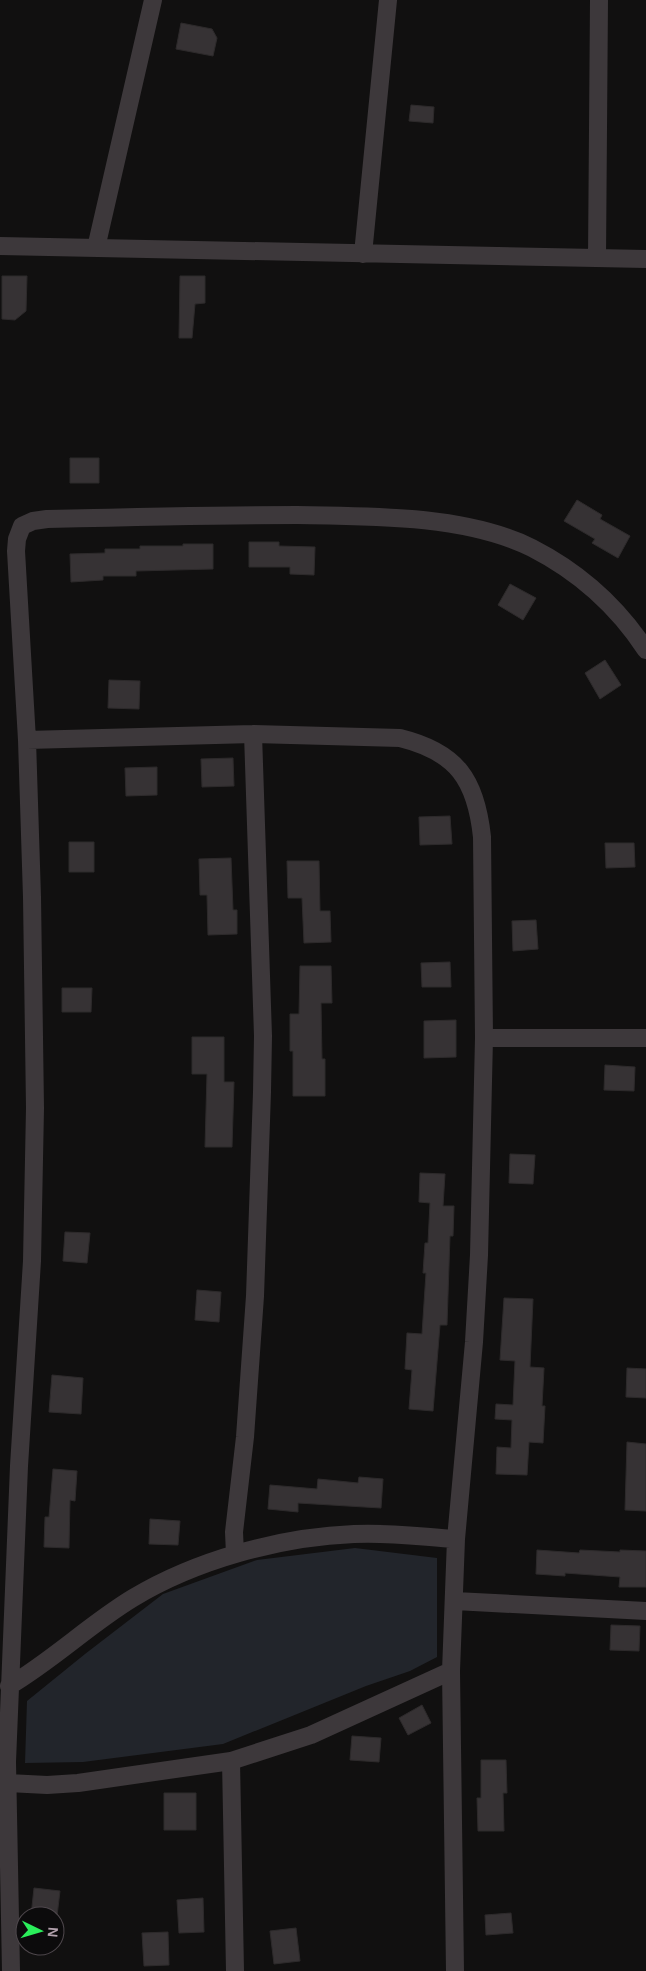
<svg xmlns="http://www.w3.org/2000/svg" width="646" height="1971" font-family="Helvetica,sans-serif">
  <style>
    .green { fill: #22252b }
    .building { fill: #363234; stroke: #2d2a2b }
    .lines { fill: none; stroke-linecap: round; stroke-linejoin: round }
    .street { stroke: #3d383b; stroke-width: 18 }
  </style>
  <rect width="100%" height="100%" fill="#111010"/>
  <path class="green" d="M355 1548 437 1558V1657L410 1671 366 1686 223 1744 83 1762 25 1763 27 1701 85 1654 163 1594 257 1560Z"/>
  <path class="building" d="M181 23 212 29 217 38 213 56 176 49Z
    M411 105 434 107 433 123 409 121Z
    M2 276H27L26 311 15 320 2 319Z
    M180 276H205V303L195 304 192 338H179Z
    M70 458H99V483H70Z
    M577 500 602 515 600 519 630 536 618 558 592 543 595 539 564 521Z
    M249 542H279V546L315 547 314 575 290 574V567H249Z
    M183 544H213V569L136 571V576H103V580L71 582 70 554 105 553V549H140V546H183Z
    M510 584 536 598 523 620 498 605Z
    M605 660 621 685 600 699 585 673Z
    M109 680 140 681 139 709 108 708Z
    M233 758 234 786 202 787 201 759Z
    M157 767V795L126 796 125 768Z
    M450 816 452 844 420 845 419 817Z
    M69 842H94V872H69Z
    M605 843H634L635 867 606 868Z
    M231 858 233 910H237V934L208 935 207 895H200L199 859Z
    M287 861H319L320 911H330L331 942 304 943 302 898H288Z
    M536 920 538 949 513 951 512 921Z
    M450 962 451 987H422L421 963Z
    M300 966H331L332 1003H321L322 1059H325V1096H293V1051H290V1014H299Z
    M62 988H92L91 1012H62Z
    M456 1020V1057L424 1058V1021Z
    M192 1037H224V1082H234L232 1147H205L207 1074H192Z
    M605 1065 635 1067 634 1091 604 1090Z
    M510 1154 535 1155 533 1184 509 1183Z
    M420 1173 445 1174 443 1206H454L453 1236H450L447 1325H440L433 1411 409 1409 412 1370 405 1369 407 1333 422 1334 426 1273H423L425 1243H428L430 1203 419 1202Z
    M65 1232 90 1233 87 1263 63 1261Z
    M197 1290 221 1292 219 1322 195 1320Z
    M504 1298 533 1299 530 1367 544 1368 542 1406H545L543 1443 529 1442 527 1475 496 1474 497 1447 511 1448 512 1420 495 1419 496 1404 513 1405 515 1361 500 1360Z
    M627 1368 646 1369V1398L626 1397Z
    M52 1375 83 1378 81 1414 49 1412Z
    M627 1442 646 1444V1511L625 1510Z
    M53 1469 77 1471 75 1501 70 1500 69 1548 44 1547 45 1517H49Z
    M359 1477 383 1479 381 1508 298 1503V1512L268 1509 270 1485 317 1489 318 1479 358 1483Z
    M150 1519 180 1521 178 1545 149 1544Z
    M537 1550 579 1553 580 1550 620 1552V1550L646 1551V1587H619L620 1577 565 1573V1576L536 1574Z
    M611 1625 640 1626 639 1651 610 1650Z
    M422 1705 431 1723 408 1735 399 1718Z
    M352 1736 381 1738 379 1762 350 1760Z
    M481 1760H506L507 1793H503L504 1831H478L477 1798H481Z
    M164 1793H196V1830H164Z
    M34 1888 60 1891 57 1916H31Z
    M203 1898 204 1932 179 1933 177 1900Z
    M511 1913 513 1933 486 1935 485 1915Z
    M296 1928 300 1961 274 1964 270 1931Z
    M168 1932 169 1965 144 1966 142 1933Z"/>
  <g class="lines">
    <path class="street" d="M0 246 646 259
      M96 248 153 0
      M363 254 388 0
      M597 258 599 0
      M27 740 253 734 400 738C457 752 476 780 482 837L484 1038 479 1255 474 1342 456 1539 451 1671 455 1971
      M484 1038H646
      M235 1554 234 1532 245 1437 255 1296 262 1092 263 1036 253 734
      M455 1601 646 1611
      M9 1686C53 1660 90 1624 133 1598 196 1560 280 1537 354 1534 388 1532 423 1537 456 1539
      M231 1761 235 1971
      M8 1783 47 1785 78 1783 231 1761 311 1735 451 1671
      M11 1971 7 1762 19 1466 32 1261 35 1108 32 897 27 740 16 551 17 539 22 526 33 521 47 519C130 517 214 515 297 515 370 516 466 515 532 548 579 572 617 606 646 650"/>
  </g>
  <g transform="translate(40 1931) rotate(95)"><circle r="24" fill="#0c0b0c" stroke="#4e474c"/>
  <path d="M0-4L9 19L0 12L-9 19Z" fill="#2bee5b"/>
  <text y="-8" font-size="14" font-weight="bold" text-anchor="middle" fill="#b2a1ad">N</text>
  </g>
</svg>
